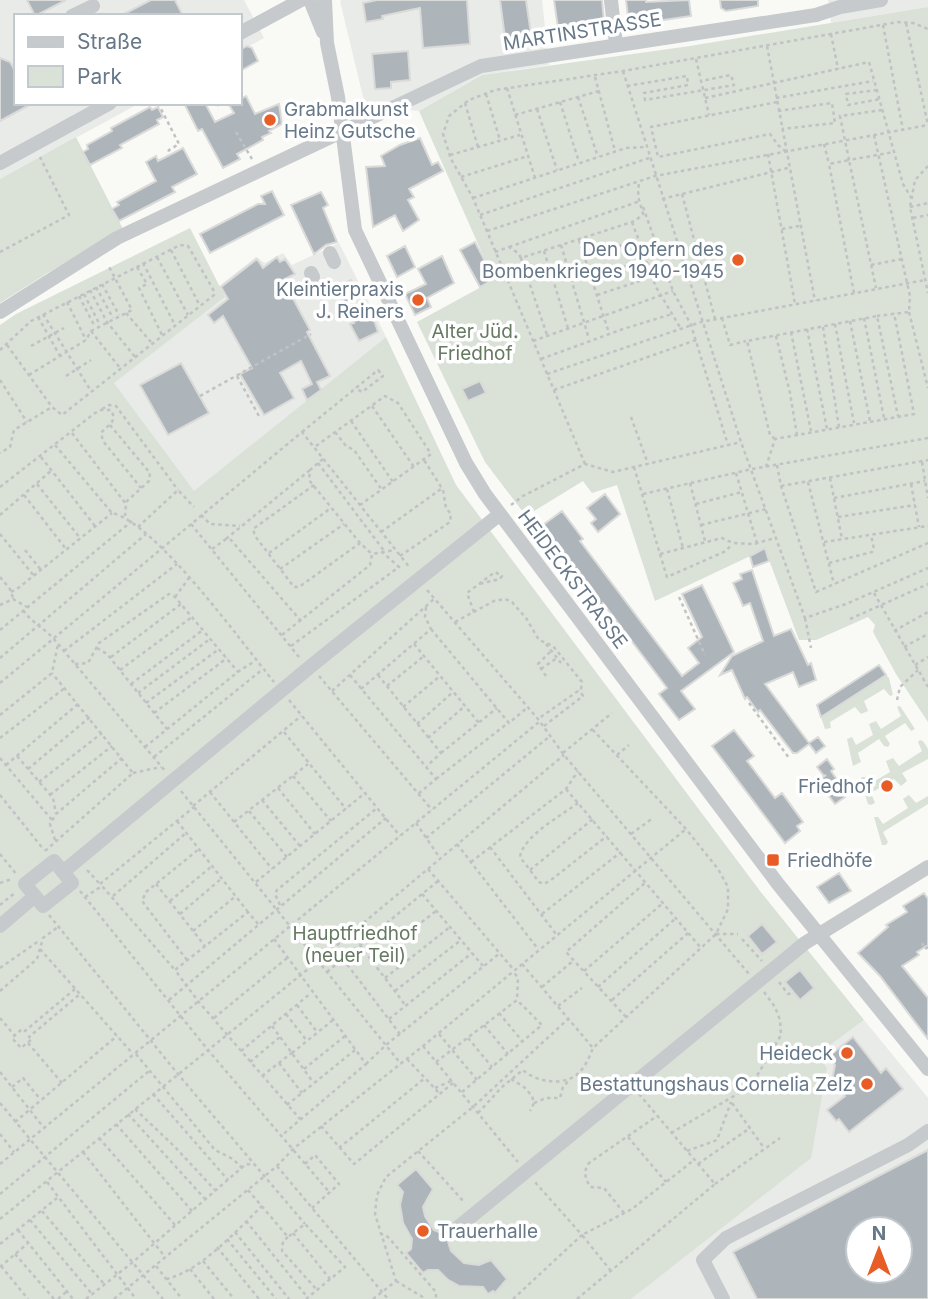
<svg xmlns="http://www.w3.org/2000/svg" width="928" height="1299" font-family="Inter,sans-serif">
  <style>
    .built { fill: #e9ebe9; fill-rule: evenodd }
    .green { fill: #dae1d7 }
    .building { fill: #adb5bb; stroke: #dadad8; stroke-width: 2; fill-rule: evenodd }
    .lines { fill: none; stroke-linecap: round; stroke-linejoin: round }
    .path { stroke: #c0c2c4; stroke-width: 2.5; stroke-dasharray: 3.5 3.5; stroke-linecap: butt }
    .minor { stroke: #c6cacd; stroke-width: 14 }
    .poi-dot { fill: #e85c26; stroke: #fff; stroke-width: 2.5 }
    .labels { text-anchor: middle; stroke-width: 7; stroke-linejoin: round; paint-order: stroke }
    .street-label { font-size: 19px; fill: #677888; stroke: #fff }
    .poi-label { font-size: 19px; fill: #677888; stroke: #fff; text-anchor: end }
    .park-label { font-size: 19px; fill: #667a62; stroke: #fff }
  </style>
  <rect width="100%" height="100%" fill="#f9f9f6"/>
  <path class="built" d="M0 0H244L264 38 240 51V16H16V103H140L0 179Z
    M342 0H542L549 65 482 75 419 111 365 105 340 1Z
    M828 0H928V7L831 23Z
    M339 243 386 337 194 492 113 383 225 297 219 286 256 257 265 263 283 253 292 265Z
    M864 1020 928 1098V1299H631L673 1265 817 1055ZM858 1229H900V1271H858Z"/>
  <path class="green" d="M928 7V722L896 674 873 632 875 625 868 617 816 640H799L765 549 655 601 617 485 592 493 583 481 526 516 485 462 417 322 494 280 419 111 482 75 690 46Z
    M76 137 123 229 46 274 0 303V179Z
    M190 228 225 297 114 383 194 491 386 337 456 485 760 891 864 1020 817 1055 827 1068 811 1158 631 1299H0V325L16 314Z
    M886 675 889 678 893 695 890 696 884 689 864 701 868 711 861 714 855 707 830 722 831 728 825 729 821 717Z
    M900 706 915 729 911 731 905 723 885 736 890 744 888 747 884 746 879 739 858 753 861 762 853 766 847 739 852 737 856 745 873 735 869 724 876 721 881 729 901 716 897 707Z
    M920 740 923 741 928 749V759L902 773 907 781 901 786 894 779 871 793 875 803 871 805 868 804 860 779 862 777H865L870 784 890 772 886 761 893 758 899 766 922 751 918 742Z
    M909 795 916 803 928 796V804L883 832 888 842 886 845H882L874 817H878L883 824 908 808 903 799Z"/>
  <path class="building" d="M27 0H66L35 16Z
    M151 0H175L183 16H120Z
    M377 0H467L470 44 423 48 420 8 382 16 383 19 366 22 363 3Z
    M500 0H526L531 34 518 36 519 43 506 45Z
    M554 0H602L604 22 558 28Z
    M626 0H646V2L689 0 691 16 629 25Z
    M720 0H758V6L726 11 721 8Z
    M247 46 252 48 258 61 240 71V50Z
    M408 51 410 80 391 82V88L375 89 372 54Z
    M0 58 10 62 13 67 16 76V103H33L0 121Z
    M246 96 255 114 279 104 282 124 269 131 271 133 262 137 263 140 237 154 240 159 223 168 202 129 198 131 184 103H205L215 122 234 113 229 105 240 103V99Z
    M150 107 152 110 158 107 163 117 157 120 159 124 120 145 122 148 90 165 83 152 88 149 87 145 112 131 111 128Z
    M420 138 432 165 438 162 443 171 409 189 414 197 408 200 419 220 403 231 395 215 373 227 366 167 385 166 381 156 400 145Z
    M183 148 197 174 172 187 175 192 119 221 112 209 119 205 117 202 156 181 146 162 156 156 158 161Z
    M272 191 284 215 210 253 200 234 258 204H265L261 196Z
    M321 192 328 205 323 208 337 242 326 245 314 254 291 205Z
    M475 242 487 265 485 266 492 280 480 287 460 250Z
    M405 246 415 267 397 277 387 256Z
    M442 256 454 283 427 298 431 307 415 315 405 294 426 284 418 269Z
    M277 257 280 262 285 259 295 274 283 280 310 330 307 332 330 376 317 382 321 390 307 400 302 389 312 384 301 361 280 373 294 398 264 415 240 374 252 368 223 316 214 323 208 315 228 299 221 287 257 259 263 268Z
    M351 280 359 297 345 304 337 287Z
    M366 312 374 320 378 332 359 341 350 324 354 323 352 319Z
    M181 363 209 413 168 435 140 385Z
    M480 381 486 393 468 401 462 389Z
    M605 494 620 514 598 532 591 523 596 519 587 508Z
    M562 511 583 539 580 541 586 549 682 676 699 663 688 648 702 637 682 594 702 585 734 652 681 691 695 709 679 720 659 694 667 688 603 603 600 606 539 528Z
    M765 548 769 561 753 567 750 556Z
    M752 570 774 636 791 629 808 665 811 663 816 680 799 687 793 672 765 684 809 743 818 737 825 746 816 753 809 744 797 753H793L760 710 758 712 747 697 745 699 732 670 720 675 732 656 763 641 750 603 743 606 733 583 742 579 740 574Z
    M879 665 886 675 821 717 817 705Z
    M734 730 754 756 747 761 754 770 775 798 782 793 803 822 797 826 800 831 785 843 712 746Z
    M827 759 834 769 831 771 838 781 829 788 822 778 826 775 824 776 817 767Z
    M835 783 845 797 835 804 825 791Z
    M839 873 851 891 829 903 817 887Z
    M924 893 928 899V945L917 952 919 955 902 966 928 998V1039L880 976 858 953 888 927 886 925 907 912 903 906Z
    M762 924 777 942 762 954 748 936Z
    M800 970 814 988 800 1000 785 982Z
    M853 1037 881 1073 886 1068 903 1089 849 1132 839 1119 836 1121 827 1110 845 1096 832 1080 835 1065 828 1057Z
    M928 1150V1299H757L733 1252ZM858 1229H900V1271H858Z
    M416 1169 433 1189 423 1207 425 1216 431 1226 434 1230 446 1235 451 1251 464 1263 479 1265 491 1260 507 1279 495 1293 493 1291 488 1294 483 1287 459 1286 448 1280 438 1270H428L423 1273 406 1253 411 1249 412 1239 403 1223 400 1205 403 1192 397 1185Z"/>
  <g class="lines">
    <path class="path" d="M906 23 928 125
      M883 25 903 130
      M831 34 838 69
      M767 46 815 301
      M696 59 709 115
      M623 71 741 442 805 618 846 604 928 568
      M595 77 615 151
      M627 86 687 76 688 85 644 93 645 100 734 85 731 75 701 81
      M507 88 535 178
      M877 90 846 94 848 105 880 99
      M486 94 500 140
      M578 97 598 157
      M705 98 869 62 903 184 912 199
      M776 98 873 81
      M560 102 579 162
      M777 102 651 127 658 157 770 134 778 145 785 151
      M158 103 179 144 169 150 167 155
      M217 103 220 108
      M465 103 478 147
      M537 109 557 170
      M882 110 840 116 849 160 894 152
      M778 111 832 103 835 123 782 129
      M515 115 599 91
      M236 132 252 159
      M874 135 910 296 909 312 877 316
      M824 144 829 164
      M768 154 795 304
      M450 155 520 135
      M928 166 915 180 910 207 928 293
      M461 177 528 156
      M682 194 715 319
      M473 198 626 148 646 147
      M662 199 788 168
      M643 207 673 291 691 325 728 445
      M910 207 928 203
      M480 215 649 158
      M913 218 928 215
      M632 222 656 287 681 329
      M782 229 799 226
      M487 231 655 176 928 125
      M579 240 609 333
      M561 245 589 339
      M509 247 640 201
      M171 250 200 306
      M544 251 568 328
      M0 252 69 215 40 157
      M495 252 509 247 518 253 521 258 635 221 643 214 638 196 639 181
      M157 257 188 315
      M585 257 638 240
      M521 258 547 335
      M143 263 175 325
      M871 265 902 259
      M137 267 147 284 139 288 162 335
      M591 277 645 260
      M102 284 119 315
      M96 287 113 318
      M90 290 107 322 135 357
      M854 293 829 164 849 160 876 288
      M84 294 100 325
      M597 295 652 277
      M79 296 95 327
      M67 302 86 340
      M909 312 928 388
      M126 313 151 342
      M43 314 91 391
      M38 317 60 356
      M722 318 730 345 746 341
      M864 318 884 418
      M850 321 870 421
      M835 324 854 423
      M823 327 839 427
      M807 329 827 429
      M91 331 120 368
      M791 332 811 431
      M776 336 790 393 797 435
      M533 341 673 291
      M7 345 52 407
      M31 346 64 328
      M0 350 31 321 180 245 188 246 214 291V295L62 415 52 407 14 430 10 447 0 453
      M541 359 623 329 672 314
      M547 374 701 322 925 280
      M29 375 86 340 91 331 132 310 108 265
      M66 376 91 360
      M237 376 260 418
      M0 380 27 422
      M554 390 696 340
      M200 396 311 334
      M372 406 414 467
      M102 409 109 405 116 406 178 490
      M631 417 648 464
      M351 421 393 482
      M110 425 150 473 149 481 126 502
      M302 432 378 370 383 376 362 392 355 388
      M335 432 346 446 354 450 382 490
      M72 433 126 504 125 516
      M775 439 770 435 747 341 877 316 898 416
      M55 445 112 513C156 523 242 643 274 682
      M316 446 385 396 398 403 431 454 360 505
      M41 457 95 526
      M323 459 310 470 309 480 360 543 372 554
      M922 462 928 498
      M318 463 385 552
      M585 464 473 198 451 159 443 134 449 116 469 100 495 90 623 71 898 22 913 23 928 29
      M777 465 781 486 816 592 928 543
      M634 467 660 554 722 538 733 543 754 544 775 538
      M766 467 775 439 914 414 894 313
      M736 473 757 543
      M830 478 842 539
      M808 482 834 584
      M690 483 705 541
      M37 484 80 538
      M911 484 919 527
      M314 485 253 529 255 536 294 587H299L360 543
      M781 486 928 460
      M0 487 95 413 101 410H111C118 423 107 425 101 433L103 441 141 488
      M667 489 683 548
      M643 494 752 469 928 438
      M24 495 66 549
      M834 498 925 481
      M696 504 742 492
      M511 505 523 496 585 464 613 472 741 442
      M0 515 52 470
      M201 515 210 524 240 526
      M838 517 915 505
      M191 524 299 657
      M701 525 766 509
      M138 527 178 490 194 507
      M381 532 441 489
      M0 534 34 576
      M226 539 310 470
      M824 542 928 526
      M212 549 226 539 231 540 301 621
      M25 550 41 570
      M269 553 331 508
      M660 554 667 577 726 551 732 544
      M400 556 450 522 451 514 446 508 443 490 424 460
      M829 563 872 552 874 549 871 535
      M280 569 344 524
      M0 577 10 589 13 598
      M427 590 538 719 564 755 749 974
      M11 592 17 589 112 513
      M874 593 928 687
      M175 597 189 578
      M679 597 705 655
      M0 605 13 599 27 607
      M23 610C32 623 43 627 53 638L166 772
      M474 612 467 593 495 572 502 576 500 579 479 584
      M805 618 811 648
      M850 619 928 584
      M455 622 494 601 505 599 512 602 526 618 539 640 553 646 582 682 581 689 538 719
      M431 629 509 723 528 707
      M0 630 132 521
      M894 631 928 612
      M282 635 370 565 372 554 395 550
      M414 644 479 723
      M546 644 561 663
      M291 646 399 567 381 551
      M904 647 928 634
      M97 648 107 654 167 729
      M64 651 177 564
      M111 657 181 604
      M0 658 146 534
      M75 664 88 663 99 643 169 594 175 597 238 672
      M915 665 928 657
      M541 669 557 658
      M120 670 192 617
      M350 675 436 779 418 794
      M378 675 441 753 427 766
      M319 676 432 810
      M546 676 538 664 551 651
      M0 683 302 432 410 568
      M131 684 203 630
      M387 686 424 656
      M361 689 431 629 425 617 426 607
      M332 691 435 598
      M138 693 210 639
      M289 700 400 836
      M897 700 900 687 918 670
      M146 703 219 649
      M749 703 789 758
      M403 707 440 676
      M154 713 227 658
      M0 715 52 673 58 644
      M417 724 453 692
      M544 726 583 696 579 690
      M284 732 346 809
      M0 738 66 687
      M428 738 465 706
      M145 747 239 671 255 661
      M441 753 497 708
      M563 753 612 713
      M617 755 629 745
      M17 756 53 798 56 814
      M154 757 263 669
      M0 758 52 820
      M6 765 78 704
      M28 769 90 717
      M133 773 161 767
      M293 776 331 821
      M436 779 508 723
      M39 782 102 733
      M278 788 315 834
      M566 789 701 948
      M181 791 401 1064
      M210 792 272 869
      M0 795 44 850
      M50 795 112 746
      M262 800 300 846
      M578 803C562 815 523 836 520 857L539 882 544 884 551 880 607 836
      M193 806 301 716
      M249 811 287 857
      M177 821 248 912
      M234 822 308 764
      M416 823 440 858
      M631 834 653 818
      M426 838 550 736
      M55 840 50 824 56 814 122 758
      M457 844 538 949
      M490 847 556 934
      M45 851 133 773 52 673
      M0 854 17 875
      M471 862 566 789 578 771
      M428 869 514 970
      M87 870 99 883
      M530 870 593 819
      M256 882 365 793
      M0 883 12 879
      M100 884 194 807
      M156 884 205 946
      M80 891 208 1050 330 1193
      M422 894 483 966
      M113 896 186 833
      M85 897 102 886 175 970
      M170 901 212 866
      M0 905 16 892
      M280 905 275 894 277 890 377 808
      M180 914 222 878
      M542 914 621 852
      M49 915 177 1073 305 1224
      M258 924 248 912 175 970 198 1001 300 1119
      M193 931 236 896
      M716 934H738
      M274 939 366 1064 281 1136
      M742 939 762 961
      M922 943 925 949 928 947
      M360 945 406 1006
      M40 949 133 1054
      M343 959 400 1034
      M187 960 142 901 146 892 199 849
      M372 961 436 911
      M522 964 593 1048
      M0 968 40 940
      M584 971 663 903
      M327 972 438 881
      M385 978 450 927
      M779 982 788 994 794 993
      M542 987 574 960
      M598 987 676 918
      M75 989 25 1031 22 1029 12 1038 21 1048 32 1039 29 1037 80 994
      M0 991 37 959 43 938 58 927
      M395 991 461 940
      M169 1000 386 818
      M612 1000 688 933
      M297 1005 317 1032
      M558 1006 582 988
      M499 1013 523 1042
      M286 1014 307 1041
      M626 1017 566 952 645 883
      M0 1018 15 1036
      M214 1018 287 958
      M389 1019 472 953
      M484 1025 508 1054
      M272 1026 313 1082
      M439 1034 477 1080
      M468 1038 492 1067
      M28 1043 62 1083
      M423 1046 518 1162
      M241 1051 311 993
      M292 1053 333 1020
      M136 1054 215 1150 233 1159 242 1168
      M407 1059 440 1094
      M250 1062 280 1037
      M436 1062 517 1000 518 978 513 971
      M279 1063 302 1093
      M366 1064 386 1045 500 953
      M304 1069 345 1036
      M0 1072 44 1128
      M262 1076 293 1052
      M511 1079 524 1087 532 1096 534 1103 530 1111
      M12 1087 23 1078 40 1099
      M435 1088 451 1081
      M462 1092 542 1025 517 1000
      M153 1094 228 1180
      M0 1103 163 1299
      M534 1103 546 1098H560L563 1087 571 1078
      M732 1103 764 1148
      M287 1105 355 1050
      M135 1109 174 1146 215 1190
      M478 1113 502 1087 523 1070C535 1081 559 1086 575 1076 584 1070 589 1058 593 1048L716 934 728 909V887L718 869 686 829 592 729
      M128 1114 205 1199
      M15 1122 117 1036
      M116 1124 192 1211
      M321 1126 354 1164 453 1083
      M671 1133 751 1086 781 1035 780 1020 775 1007 764 992
      M0 1134 14 1152
      M628 1137 666 1182
      M99 1138 175 1225
      M339 1148 425 1078
      M418 1151 465 1203
      M687 1151 717 1140 731 1102
      M83 1152 165 1257
      M0 1164 539 722
      M305 1164 315 1155 339 1184 312 1208
      M698 1164 750 1128
      M277 1166 388 1299
      M47 1182 136 1299
      M715 1184 780 1138
      M248 1190 288 1237 305 1224 345 1267 306 1299
      M0 1194 149 1071
      M42 1211 104 1284
      M624 1213 604 1188 590 1187C585 1177 583 1172 589 1163L657 1116
      M0 1219 318 961 564 755
      M30 1220 92 1294
      M246 1221 308 1298
      M18 1230 73 1299
      M235 1232 289 1299
      M293 1233 330 1279
      M380 1233 388 1237 436 1292V1299
      M288 1237 283 1241 282 1251 317 1290
      M227 1239 276 1299
      M0 1244 57 1198
      M217 1247 259 1299
      M15 1254 54 1299
      M203 1261 234 1299
      M1 1266 28 1299
      M156 1266 182 1299
      M0 1267 27 1244
      M190 1269 214 1299
      M611 1271 582 1235 632 1209 694 1160
      M166 1279C200 1272 237 1230 262 1206
      M396 1281 426 1299
      M58 1299 66 1292
      M86 1299 133 1262 246 1164 255 1165
      M114 1299 277 1166 293 1149 423 1046 686 829
      M373 1299 396 1281 375 1214 377 1195 386 1177 473 1107 568 1019
      M513 1299 582 1235 534 1181
      M577 1299 715 1184 639 1094"/>
    <path class="minor" d="M310 0 323 32
      M325 0 327 43 338 97 355 230 466 463 485 494 778 884 928 1069
      M611 0 616 44
      M72 16 93 6
      M240 33 301 0
      M0 163 110 103
      M330 253 334 262
      M311 273 313 277
      M0 312 117 238 481 66 816 15 840 7 881 0
      M54 861 72 883 43 906 25 884Z
      M63 872 311 666 500 514
      M0 926 35 896
      M456 1229 805 943 928 867
      M723 1299 703 1260 726 1238 908 1145 928 1131"/>
  </g>
  <g class="poi-dot">
    <circle cx="270" cy="120" r="7"/>
    <circle cx="738" cy="260" r="7"/>
    <circle cx="418" cy="300" r="7"/>
    <circle cx="887" cy="786" r="7"/>
    <rect x="766" y="853" width="14" height="14" rx="3.5"/>
    <circle cx="847" cy="1053" r="7"/>
    <circle cx="867" cy="1084" r="7"/>
    <circle cx="423" cy="1231" r="7"/>
  </g>
  <g class="labels">
    <g class="street-label">
      <text transform="translate(582 31) rotate(-9)" y="7">MARTINSTRASSE</text>
      <text transform="translate(573 579) rotate(53)" y="7">HEIDECKSTRASSE</text>
    </g>
    <g class="poi-label">
      <text x="284" y="116" text-anchor="start">Grabmalkunst<tspan x="284" dy="22">Heinz Gutsche</tspan></text>
      <text x="724" y="256">Den Opfern des<tspan x="724" dy="22">Bombenkrieges 1940-1945</tspan></text>
      <text x="404" y="296">Kleintierpraxis<tspan x="404" dy="22">J. Reiners</tspan></text>
      <text x="873" y="793">Friedhof</text>
      <text x="787" y="867" text-anchor="start">Friedhöfe</text>
      <text x="833" y="1060">Heideck</text>
      <text x="853" y="1091">Bestattungshaus Cornelia Zelz</text>
      <text x="437" y="1238" text-anchor="start">Trauerhalle</text>
    </g>
    <g class="park-label">
      <text x="475" y="338">Alter Jüd.<tspan x="475" dy="22">Friedhof</tspan></text>
      <text x="355" y="940">Hauptfriedhof<tspan x="355" dy="22">(neuer Teil)</tspan></text>
    </g>
  </g>
  <rect x="14" y="14" width="228" height="91" fill="#ffffff" stroke="#c2c9cf" stroke-width="2"/>
  <rect x="28" y="37" width="35" height="10" fill="#c6cacd" stroke="#c2c9cf" stroke-width="2"/>
  <text x="77" y="49" font-size="21" fill="#677888">Straße</text>
  <rect x="28" y="66" width="35" height="21" fill="#dae1d7" stroke="#c2c9cf" stroke-width="2"/>
  <text x="77" y="84" font-size="21" fill="#677888">Park</text>
  <g transform="translate(879 1250)"><circle r="33" fill="#ffffff" stroke="#c2c9cf" stroke-width="2"/>
  <path d="M0-5L12 26L0 18L-12 26Z" fill="#e85c26"/>
  <text y="-10" font-size="19" font-weight="bold" text-anchor="middle" fill="#677888">N</text>
  </g>
</svg>
